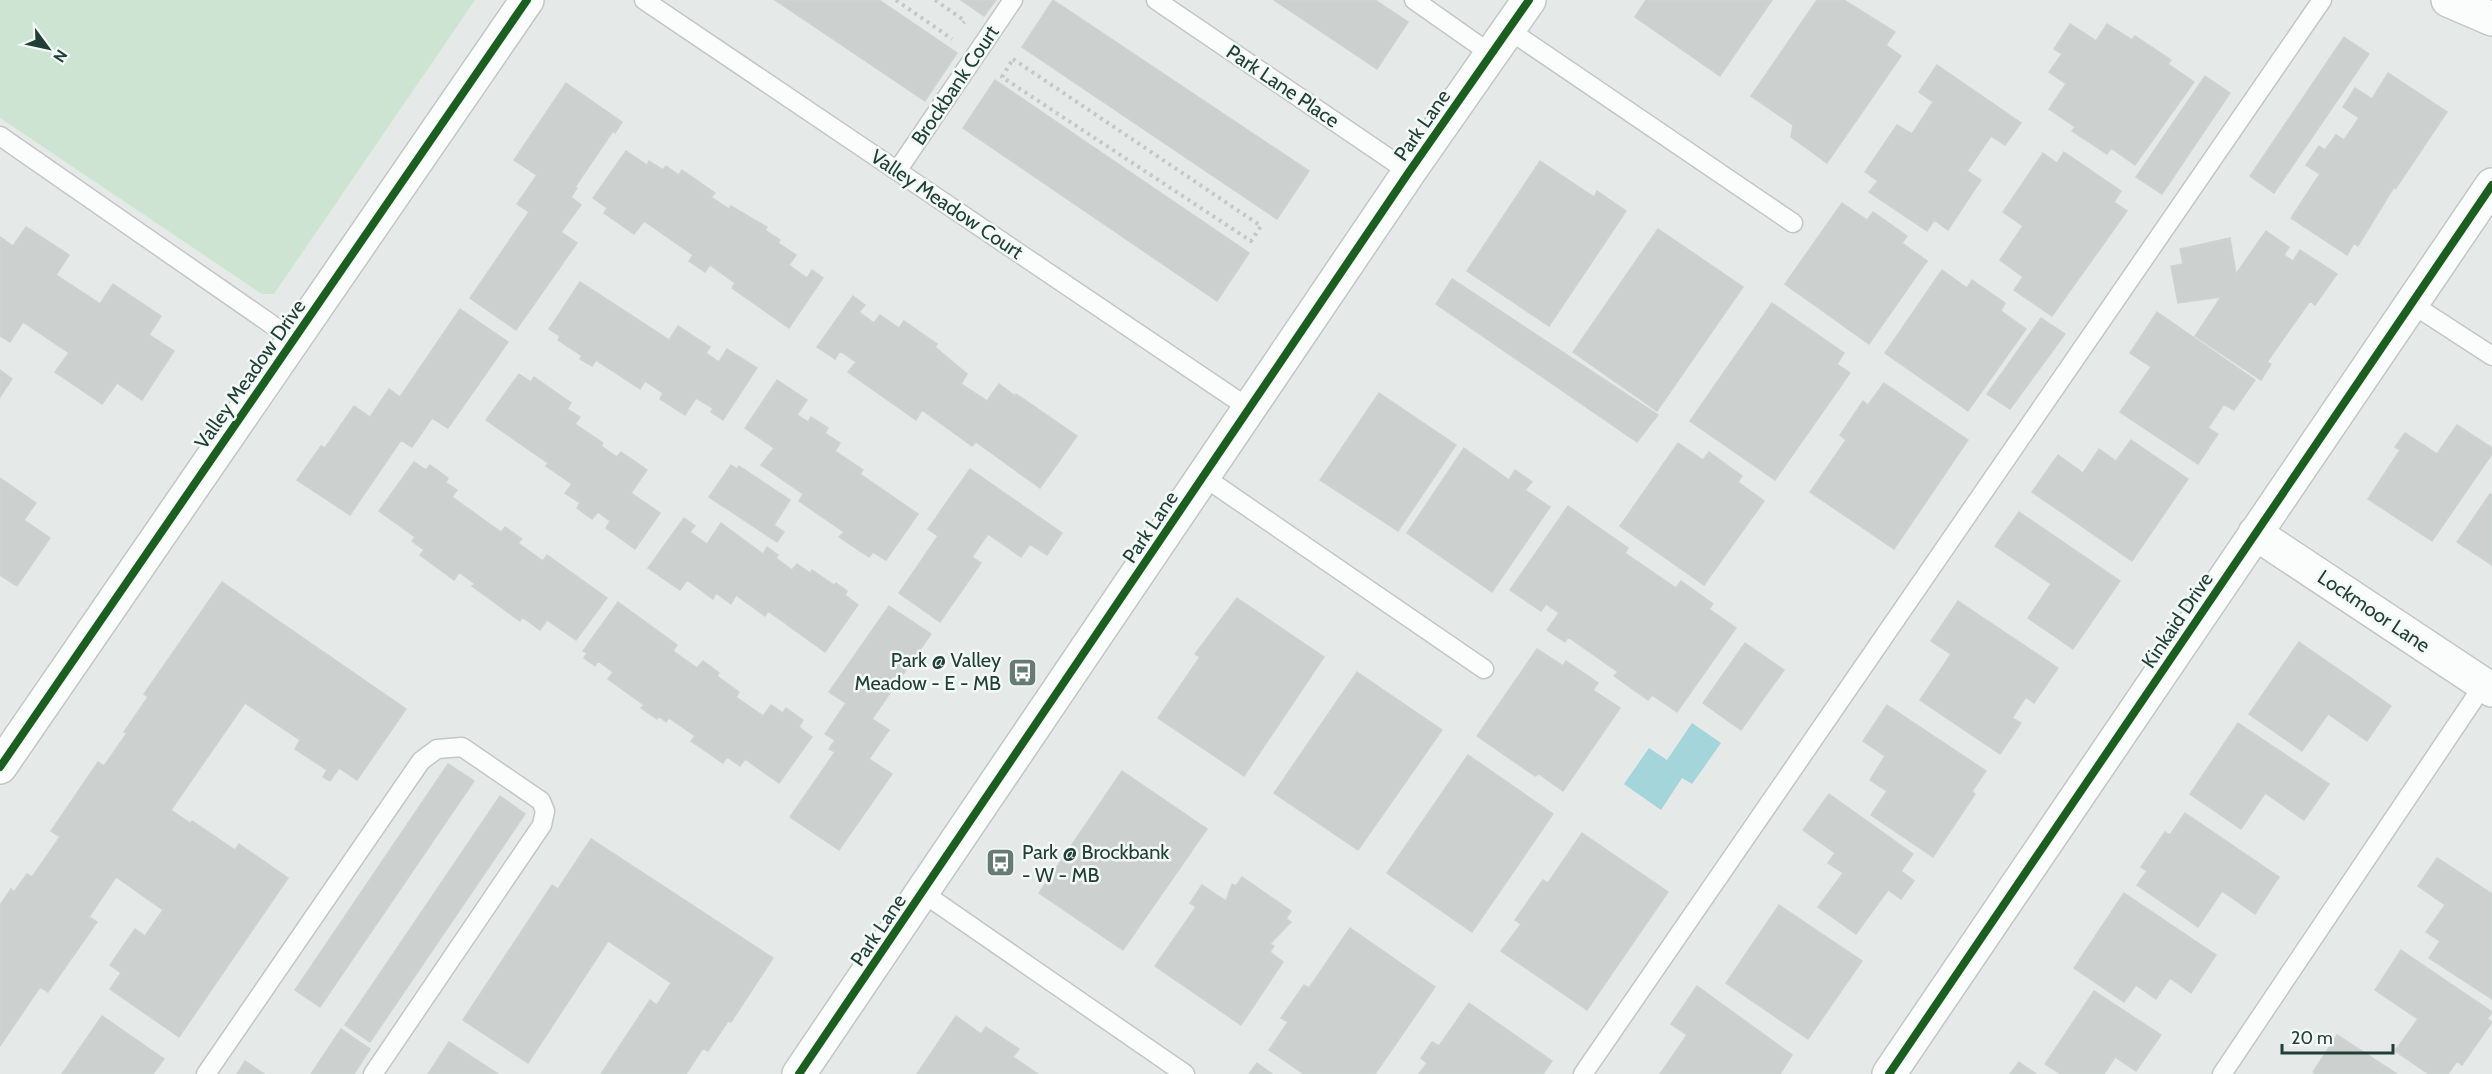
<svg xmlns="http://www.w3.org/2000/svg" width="2492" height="1074" font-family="Cabin,sans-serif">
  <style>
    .green { fill: #cde4d3 }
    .water { fill: #a3d5db }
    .building { fill: #ccd1cf; stroke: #cdd3d1; stroke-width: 1.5 }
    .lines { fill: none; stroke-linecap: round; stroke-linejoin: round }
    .service-casing { stroke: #c2c7c5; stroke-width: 21 }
    .minor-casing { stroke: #c2c7c5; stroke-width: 36 }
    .tertiary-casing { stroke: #c2c7c5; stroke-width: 36 }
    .path { stroke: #c1cac6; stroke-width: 4; stroke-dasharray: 3 4.5; stroke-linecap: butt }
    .service { stroke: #fbfcfc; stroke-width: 18 }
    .minor { stroke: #fbfcfc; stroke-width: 33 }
    .tertiary { stroke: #fbfcfc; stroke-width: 33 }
    .cycleway-casing { stroke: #f3f9f6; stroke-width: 11 }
    .cycleway { stroke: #1b5e20; stroke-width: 8 }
    .labels { text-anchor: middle; stroke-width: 5; stroke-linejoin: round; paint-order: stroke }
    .street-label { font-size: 20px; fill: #213f36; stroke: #f3f9f6 }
    .poi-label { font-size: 20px; fill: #213f36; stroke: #f3f9f6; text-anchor: end }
  </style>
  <rect width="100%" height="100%" fill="#e5eae8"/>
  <path class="green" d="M0 0H475L274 294H262L0 118Z"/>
  <path class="water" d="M1692 723 1721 743 1692 784 1682 778 1661 810 1624 784 1649 748 1667 760Z"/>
  <path class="building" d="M775 0H879L957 53 925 101Z
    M961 0H996L984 16Z
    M1053 0 1309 171 1277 219 1022 47Z
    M1274 0H1375L1408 22 1377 69Z
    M1646 0H1772L1720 76 1635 17Z
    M1817 0H1844L1895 32 1886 45 1901 56 1827 163 1791 137 1793 125 1751 96Z
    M2070 24 2096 41 2107 24 2132 40 2135 36 2171 60 2168 64 2194 82 2135 165 2111 148 2107 154 2072 131 2075 127 2049 109 2066 84 2049 72 2062 54 2054 49Z
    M2344 37 2369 54 2274 193 2250 176Z
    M1937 65 2021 123 2005 145 1991 136 1967 171 1981 180 1948 230 1934 220 1927 231 1869 192 1878 181 1865 172 1897 125 1912 134 1933 102 1919 92Z
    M2388 73 2447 112 2396 188 2394 187 2358 246 2354 243 2347 255 2291 218 2320 174 2306 165 2319 146 2325 150 2336 135 2344 140 2359 118 2343 107 2355 88 2372 99Z
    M2205 76 2230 93 2162 194 2136 177Z
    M995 80 1249 253 1217 301 963 128Z
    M566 83 622 122 615 133 613 131 575 187 577 188 571 197 581 205 561 232 577 243 516 330 470 298 529 212 517 204 537 175 514 160Z
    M626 151 647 165 649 161 663 170 666 166 679 175 682 170 715 193 711 197 729 209 731 206 767 227 765 230 780 240 778 243 796 255 789 265 807 278 812 270 823 278 789 328 732 288 735 283 710 265 705 272 689 261 693 255 644 221 634 234 604 213 607 208 593 198Z
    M2064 152 2121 191 2114 202 2127 211 2052 316 2014 290 2023 277 2000 260 2023 226 2003 212 2043 153 2057 163Z
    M1540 161 1594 197 1597 191 1626 211 1549 326 1467 271Z
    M1842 203 1867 220 1873 212 1907 236 1902 243 1927 261 1869 344 1785 284Z
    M26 227 69 255 56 275 100 304 113 284 161 316 149 335 174 351 142 400 117 383 102 404 55 372 69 353 23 322 10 342 0 336V237L13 246Z
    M1658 229 1743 287 1657 411 1573 352Z
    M2266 231 2289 247 2284 255 2293 261 2300 250 2337 274 2315 305 2310 301 2267 362 2271 364 2261 380 2195 336 2221 297 2178 303 2171 266 2183 264 2180 249 2230 238 2236 274Z
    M1942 270 1967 288 1972 280 2005 303 2001 311 2026 329 1968 411 1885 353Z
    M1452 279 1658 415 1637 442 1436 304Z
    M580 282 669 340 678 326 710 347 706 353 719 362 727 349 757 368 723 420 711 412 713 408 696 398 685 415 660 399 663 393 645 381 640 389 596 360 592 366 580 359 582 356 558 340 560 336 549 329Z
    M853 296 865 305 859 312 874 323 880 315 899 328 904 321 937 344 935 347 967 374 961 384 987 401 999 384 1015 396 1016 394 1077 436 1040 488 976 442 972 446 922 410 916 420 848 372 856 362 840 351 835 359 817 347Z
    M1772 303 1844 353 1837 364 1850 373 1775 480 1690 421Z
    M460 309 508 342 448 428 432 418 412 447 401 440 350 515 297 480 321 446 325 448 354 406 370 417 389 389 400 397Z
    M2157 312 2255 380 2234 410 2224 404 2208 428 2218 434 2198 464 2120 412 2151 367 2130 353Z
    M2041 318 2065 334 2010 409 1987 394Z
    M0 370 12 379 0 397Z
    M519 374 531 382 534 377 571 403 567 409 580 417 575 424 603 443 601 446 617 457 621 452 647 470 631 493 660 513 635 549 606 528 610 521 598 512 592 519 577 508 580 503 565 493 572 484 546 466 548 463 486 420Z
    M777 380 807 400 797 415 808 422 811 417 828 428 825 433 840 443 835 451 863 470 860 474 918 514 886 560 873 552 869 557 839 537 844 532 799 501 803 494 761 465 774 448 745 428Z
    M1884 383 1968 440 1894 549 1810 492 1846 440 1840 435 1863 401 1868 405Z
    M1379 393 1456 445 1398 531 1320 480Z
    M2457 425 2492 448V454L2432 541 2368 499 2400 450 2395 447 2405 433 2437 454Z
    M2131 440 2188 479 2132 561 2032 492 2058 455 2083 473 2099 449 2116 461Z
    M1678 443 1703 460 1709 452 1742 476 1738 482 1764 501 1704 585 1620 526Z
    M1464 448 1509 480 1515 470 1532 482 1525 490 1550 507 1492 592 1407 533Z
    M414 462 426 470 430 465 448 478 446 483 457 490 452 497 501 532 505 527 522 539 518 543 543 561 547 555 607 598 576 640 547 620 540 630 522 617 520 621 472 586 475 584 459 572 454 580 420 555 424 550 412 541 415 537 379 511Z
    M731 465 737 469 739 466 790 500 774 525 784 532 777 542 709 497Z
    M970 469 1062 533 1047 555 1030 544 1021 557 988 534 972 557 981 563 940 622 899 593 938 536 928 529Z
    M0 478 36 503 24 520 50 538 17 586 0 575Z
    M2490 494 2492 495V565L2457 542Z
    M1568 506 1628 548 1625 553 1676 588 1681 581 1713 604 1709 609 1736 628 1677 712 1652 695 1648 700 1614 676 1618 672 1568 637 1565 642 1547 630 1559 613 1546 604 1541 611 1510 590Z
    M2019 512 2120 581 2073 649 2028 618 2051 584 1995 546Z
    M684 518 695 526 690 532 707 544 721 523 763 554 767 547 778 555 776 558 792 570 797 564 810 573 812 570 834 585 836 583 847 591 845 595 858 605 825 652 768 611 765 616 736 595 731 604 716 593 713 599 687 580 680 590 648 568Z
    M222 582 406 709 357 780 339 768 330 781 323 777 327 770 295 749 300 740 245 703 171 810 190 823 192 821 235 850 239 844 288 878 179 1037 110 989 121 973 110 965 135 929 145 936 163 910 116 877 89 917 97 922 48 992 40 987 0 1046V905L11 889 14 892 27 874 32 877 60 837 51 831 98 762 104 766 127 733 124 732 148 697 144 694Z
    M1237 598 1324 657 1244 776 1158 718 1200 657 1195 654Z
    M1958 601 2058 668 2034 703 2026 697 2012 718 2021 723 2000 754 1920 700 1951 654 1931 641Z
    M618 602 677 645 673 651 697 668 703 661 719 673 717 676 739 692 736 697 763 716 771 705 783 713 786 708 803 720 799 727 812 737 779 783 745 759 740 766 727 757 723 763 691 741 695 736 669 718 666 722 659 716 657 719 641 708 644 705 608 679 613 672 598 661 595 666 584 658 587 653 583 651Z
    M889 606 931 634 872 719 889 730 869 759 892 774 839 850 790 817 835 752 829 749 835 740 825 734 846 703 829 692Z
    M2299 642 2391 706 2367 741 2328 714 2302 751 2249 714Z
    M1745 643 1784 670 1741 730 1703 703Z
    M1537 649 1563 666 1566 661 1598 683 1593 690 1620 708 1563 791 1539 774 1535 776 1477 736Z
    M1357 672 1442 730 1358 850 1274 793Z
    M1887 705 1986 771 1972 791 1975 794 1933 857 1871 815 1887 791 1870 780 1885 756 1863 741Z
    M2238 723 2329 784 2304 820 2265 793 2241 829 2190 794Z
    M1468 755 1553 814 1472 932 1387 873Z
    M448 764 474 781 320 1007 295 990Z
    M1122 771 1207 829 1123 950 1039 893Z
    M1829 794 1913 854 1901 871 1914 881 1901 899 1888 890 1856 934 1818 907 1843 873 1828 863 1835 853 1803 830Z
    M500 796 525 814 370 1042 345 1025Z
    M2185 813 2279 877 2255 914 2222 891 2198 927 2137 885 2147 871 2141 867 2165 832 2170 835Z
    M1582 833 1668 892 1587 1010 1501 951 1521 924 1515 920 1543 880 1548 883Z
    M591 839 773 958 731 1022 728 1021 708 1051 703 1048 686 1074H601L650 1000 657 1005 671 983 608 941 528 1063 463 1020 552 885 558 889Z
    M2437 858 2492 894V999L2429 958 2440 941 2426 932 2445 905 2418 886Z
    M1242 877 1291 911 1286 919 1291 922 1270 944 1274 946 1270 952 1283 962 1241 1025 1155 966 1196 907 1190 903 1202 885 1226 901 1232 884 1236 886Z
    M2124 893 2216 955 2191 993 2170 978 2156 999 2136 985 2124 1002 2074 968Z
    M1779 905 1862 961 1808 1039 1726 983Z
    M1350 928 1435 987 1375 1074H1304L1269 1050 1288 1022 1281 1018 1304 985 1309 988Z
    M2401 950 2492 1012 2487 1019 2492 1022 2462 1065 2457 1061 2448 1074H2429L2395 1051 2418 1019 2375 990Z
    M1697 986 1792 1055 1780 1074H1660L1687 1035 1671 1024Z
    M2094 991 2161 1035 2136 1071 2115 1057 2104 1074H2061L2045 1064Z
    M1469 1003 1552 1061 1543 1074H1419L1427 1063 1421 1058 1432 1042 1439 1046Z
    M102 1016 164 1059 153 1074H62Z
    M956 1016 981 1034 986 1027 1019 1049 1013 1057 1038 1074H917Z
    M341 1029 370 1049 354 1074H311Z
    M2337 1035 2397 1074H2316L2313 1072Z
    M449 1042 498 1074H428Z
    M245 1061 264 1074H237Z
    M2019 1062 2036 1074H2010Z
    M1257 1063 1272 1074H1249Z"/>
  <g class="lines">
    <defs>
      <path id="service" d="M644 0 1250 409
        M1156 0 1409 172
        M1414 0 1491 54
        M1509 30 1793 223
        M0 136 294 340
        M897 171 1013 0
        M2412 304 2492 356
        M1204 477 1484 669
        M923 893 1185 1074
        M206 1074 421 761 437 749 462 747 541 801 545 811 542 825 373 1074
        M1583 1074 2322 0
        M2222 1074 2484 684"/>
      <path id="minor" d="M2255 533 2492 690
        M0 767 527 0
        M1889 1074 2492 185"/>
      <path id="tertiary" d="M2448 0 2492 19
        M799 1074 1409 172 1529 0"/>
    </defs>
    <use href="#service" class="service-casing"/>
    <use href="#minor" class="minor-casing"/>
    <use href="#tertiary" class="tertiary-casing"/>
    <path class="path" d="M896 0 952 39
      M935 0 965 21 963 23
      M1013 59 1261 226 1251 241 1002 77Z"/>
    <use href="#service" class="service"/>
    <use href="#minor" class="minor"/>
    <use href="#tertiary" class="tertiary"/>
    <defs>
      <path id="cycleway" d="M0 767 527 0
        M799 1074 1409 172 1529 0
        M1889 1074 2492 185"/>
    </defs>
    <use href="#cycleway" class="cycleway-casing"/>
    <use href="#cycleway" class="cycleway"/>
  </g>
  <defs>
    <symbol id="bus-square" viewBox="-11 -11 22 22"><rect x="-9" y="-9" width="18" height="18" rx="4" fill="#667b74" stroke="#f3f9f6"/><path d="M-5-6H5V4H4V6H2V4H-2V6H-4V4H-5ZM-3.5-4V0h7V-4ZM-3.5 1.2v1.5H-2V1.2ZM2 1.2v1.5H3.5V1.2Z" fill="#fff"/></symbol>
  </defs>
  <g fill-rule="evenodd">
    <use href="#bus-square" x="1006" y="656" width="33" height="33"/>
    <use href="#bus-square" x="984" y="846" width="33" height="33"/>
  </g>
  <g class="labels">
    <g class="street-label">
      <text transform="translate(955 85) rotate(-56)" y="7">Brockbank Court</text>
      <text transform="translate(1283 86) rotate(34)" y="7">Park Lane Place</text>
      <text transform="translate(1422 125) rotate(-55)" y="7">Park Lane</text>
      <text transform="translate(947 204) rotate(34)" y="7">Valley Meadow Court</text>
      <text transform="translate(250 374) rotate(-55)" y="7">Valley Meadow Drive</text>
      <text transform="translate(1150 527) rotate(-56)" y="7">Park Lane</text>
      <text transform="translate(2374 611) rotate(34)" y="7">Lockmoor Lane</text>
      <text transform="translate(2177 620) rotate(-56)" y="7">Kinkaid Drive</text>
      <text transform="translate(878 930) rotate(-56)" y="7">Park Lane</text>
    </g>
    <g class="poi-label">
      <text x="1001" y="667">Park @ Valley<tspan x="1001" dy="23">Meadow - E - MB</tspan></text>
      <text x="1022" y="859" text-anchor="start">Park @ Brockbank<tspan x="1022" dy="23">- W - MB</tspan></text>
    </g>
  </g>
  <g transform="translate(48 48) rotate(123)" stroke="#f3f9f6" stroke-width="4.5" paint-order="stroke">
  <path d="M0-4.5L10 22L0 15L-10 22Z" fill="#213f36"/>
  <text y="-9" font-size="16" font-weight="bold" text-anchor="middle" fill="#213f36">N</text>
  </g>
  <path d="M2282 1044v9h111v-9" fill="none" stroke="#213f36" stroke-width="3"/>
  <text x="2291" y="1044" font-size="18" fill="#213f36" stroke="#f3f9f6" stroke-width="4.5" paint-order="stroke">20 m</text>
</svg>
